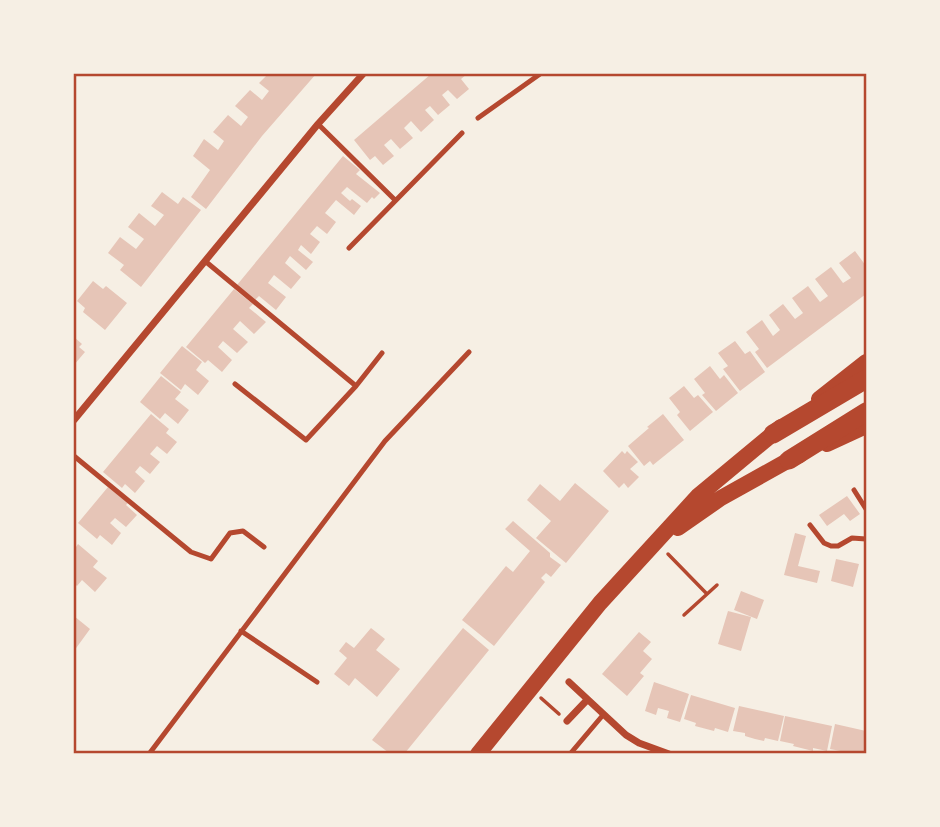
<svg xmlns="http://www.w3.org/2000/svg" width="940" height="827" font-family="'Sofia Sans Condensed',sans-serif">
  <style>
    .building { fill: #e6c5b7 }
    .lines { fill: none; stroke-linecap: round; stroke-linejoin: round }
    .path { stroke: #b5482f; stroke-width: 3.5 }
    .service { stroke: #b5482f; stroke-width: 5 }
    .minor { stroke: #b5482f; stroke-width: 7 }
    .primary { stroke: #b5482f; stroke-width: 16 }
    .motorway { stroke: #b5482f; stroke-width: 19 }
    .neatline { fill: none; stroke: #b5482f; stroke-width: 2.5 }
  </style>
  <rect width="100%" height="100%" fill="#f6efe4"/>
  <path class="building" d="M268 74H280L282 76 284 74H316L262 136 206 209 191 197 210 170 193 156 204 139 218 150 224 141 213 132 228 115 241 126 248 117 235 106 250 90 262 100 269 91 259 83Z
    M431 74H467L461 79 469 89 457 99 448 90 442 95 450 105 438 115 430 106 425 110 434 120 421 132 411 121 404 128 413 138 400 149 391 139 384 145 394 156 383 165 375 156 370 160 354 140Z
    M343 156 360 170 356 174 380 193 374 199 372 197 367 203 347 187 341 193 350 201 352 199 361 206 354 215 336 200 325 213 336 222 327 234 317 226 310 234 320 242 311 254 301 245 298 250 313 262 306 270 290 256 285 263 301 277 291 289 274 275 268 283 286 297 276 310 259 296 255 300 237 285Z
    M162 192 178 204 183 197 201 210 141 287 120 270 124 265 108 253 120 237 136 249 144 239 128 227 139 213 155 226 164 215 151 206Z
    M855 251 866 266V294L767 368 755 352 759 349 746 332 762 320 773 336 780 330 769 315 783 304 795 319 803 313 792 298 808 286 820 302 828 296 815 279 831 267 843 283 851 278 839 263Z
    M93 281 103 289 106 286 127 303 105 330 83 312 85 308 77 301Z
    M234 289 253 304 249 308 266 322 254 334 240 321 233 329 248 342 237 353 223 341 218 347 232 360 222 372 208 360 205 363 186 347Z
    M74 337 82 344 79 347 85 352 74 365Z
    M735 341 745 354 750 351 765 372 740 391 723 369 728 366 718 353Z
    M182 346 202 362 196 370 209 381 198 395 185 384 181 390 160 373Z
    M710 366 720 379 724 375 738 393 716 411 702 395 705 393 694 379Z
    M161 376 181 392 175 399 189 410 178 424 165 413 160 419 140 402Z
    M684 386 694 398 698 395 713 412 690 431 677 415 680 412 669 398Z
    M151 414 169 429 166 433 177 442 167 454 157 446 150 454 160 462 150 474 140 466 135 472 145 481 135 493 125 484 122 488 103 472Z
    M663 414 684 440 653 465 650 461 644 466 628 446 649 428 647 427Z
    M622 451 625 454 627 451 638 462 630 469 639 477 628 488 624 483 619 488 603 471Z
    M575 483 609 511 566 563 536 538 551 521 527 500 540 484 560 501Z
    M108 487 128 503 126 505 137 515 126 527 115 518 110 523 121 533 112 545 100 535 97 539 78 523Z
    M847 496 860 514 850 521 844 514 827 526 819 515Z
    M513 521 550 553V557L561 565 551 577 546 573 541 578 545 582 494 646 462 620 506 566 513 572 530 551 505 529Z
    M795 533 806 536 798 566 820 571 817 583 784 575Z
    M78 544 98 561 93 567 107 578 95 592 82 580 77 586 74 583V550Z
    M836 559 859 564 853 587 831 581Z
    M741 591 764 600 757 619 734 610Z
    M728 611 751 617 741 651 718 644Z
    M74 616 90 629 74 651Z
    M371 628 385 639 376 650 400 669 377 697 355 678 349 686 334 674 347 658 339 651 346 642 354 648Z
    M463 628 489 650 405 753H389L372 740Z
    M639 632 651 642 643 651 652 659 640 673 644 676 627 696 602 674Z
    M654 682 689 694 680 722 667 718 669 711 658 708 656 715 645 711Z
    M691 695 735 708 728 732 715 728 714 731 695 726 696 723 684 719Z
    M739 706 784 716 778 741 765 738 764 741 755 739 745 736V733L733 731Z
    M785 716 832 726 827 751 813 748V751L793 746 794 744 780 741Z
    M835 724 866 731V753H851L830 749Z"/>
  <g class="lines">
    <path class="path" d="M668 554 707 594
      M684 615 717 585
      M541 698 559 714"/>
    <path class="service" d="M478 118 540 74
      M318 124 395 200
      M349 248 462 133
      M205 261 356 386 382 353
      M235 384 306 440 356 386
      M74 456 191 552 211 559 230 533 243 531 264 547
      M854 490 866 509
      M810 525 824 543 831 546H838L852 538 866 539
      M241 631 317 682
      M149 754 385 441 469 352
      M570 754 603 715"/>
    <path class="minor" d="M74 420 318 124 363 74
      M569 682 626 735 639 743 669 754
      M567 721 587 700"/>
    <path class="primary" d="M819 399 866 362
      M827 444 866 426
      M678 528 721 498 789 460 800 455
      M478 754 600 603 698 496 781 427"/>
    <path class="motorway" d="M773 434 866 379
      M789 460 866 412"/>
  </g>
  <rect width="940" height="827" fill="none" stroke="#f6efe4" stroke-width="150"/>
  <rect x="75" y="75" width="790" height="677" class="neatline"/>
</svg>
